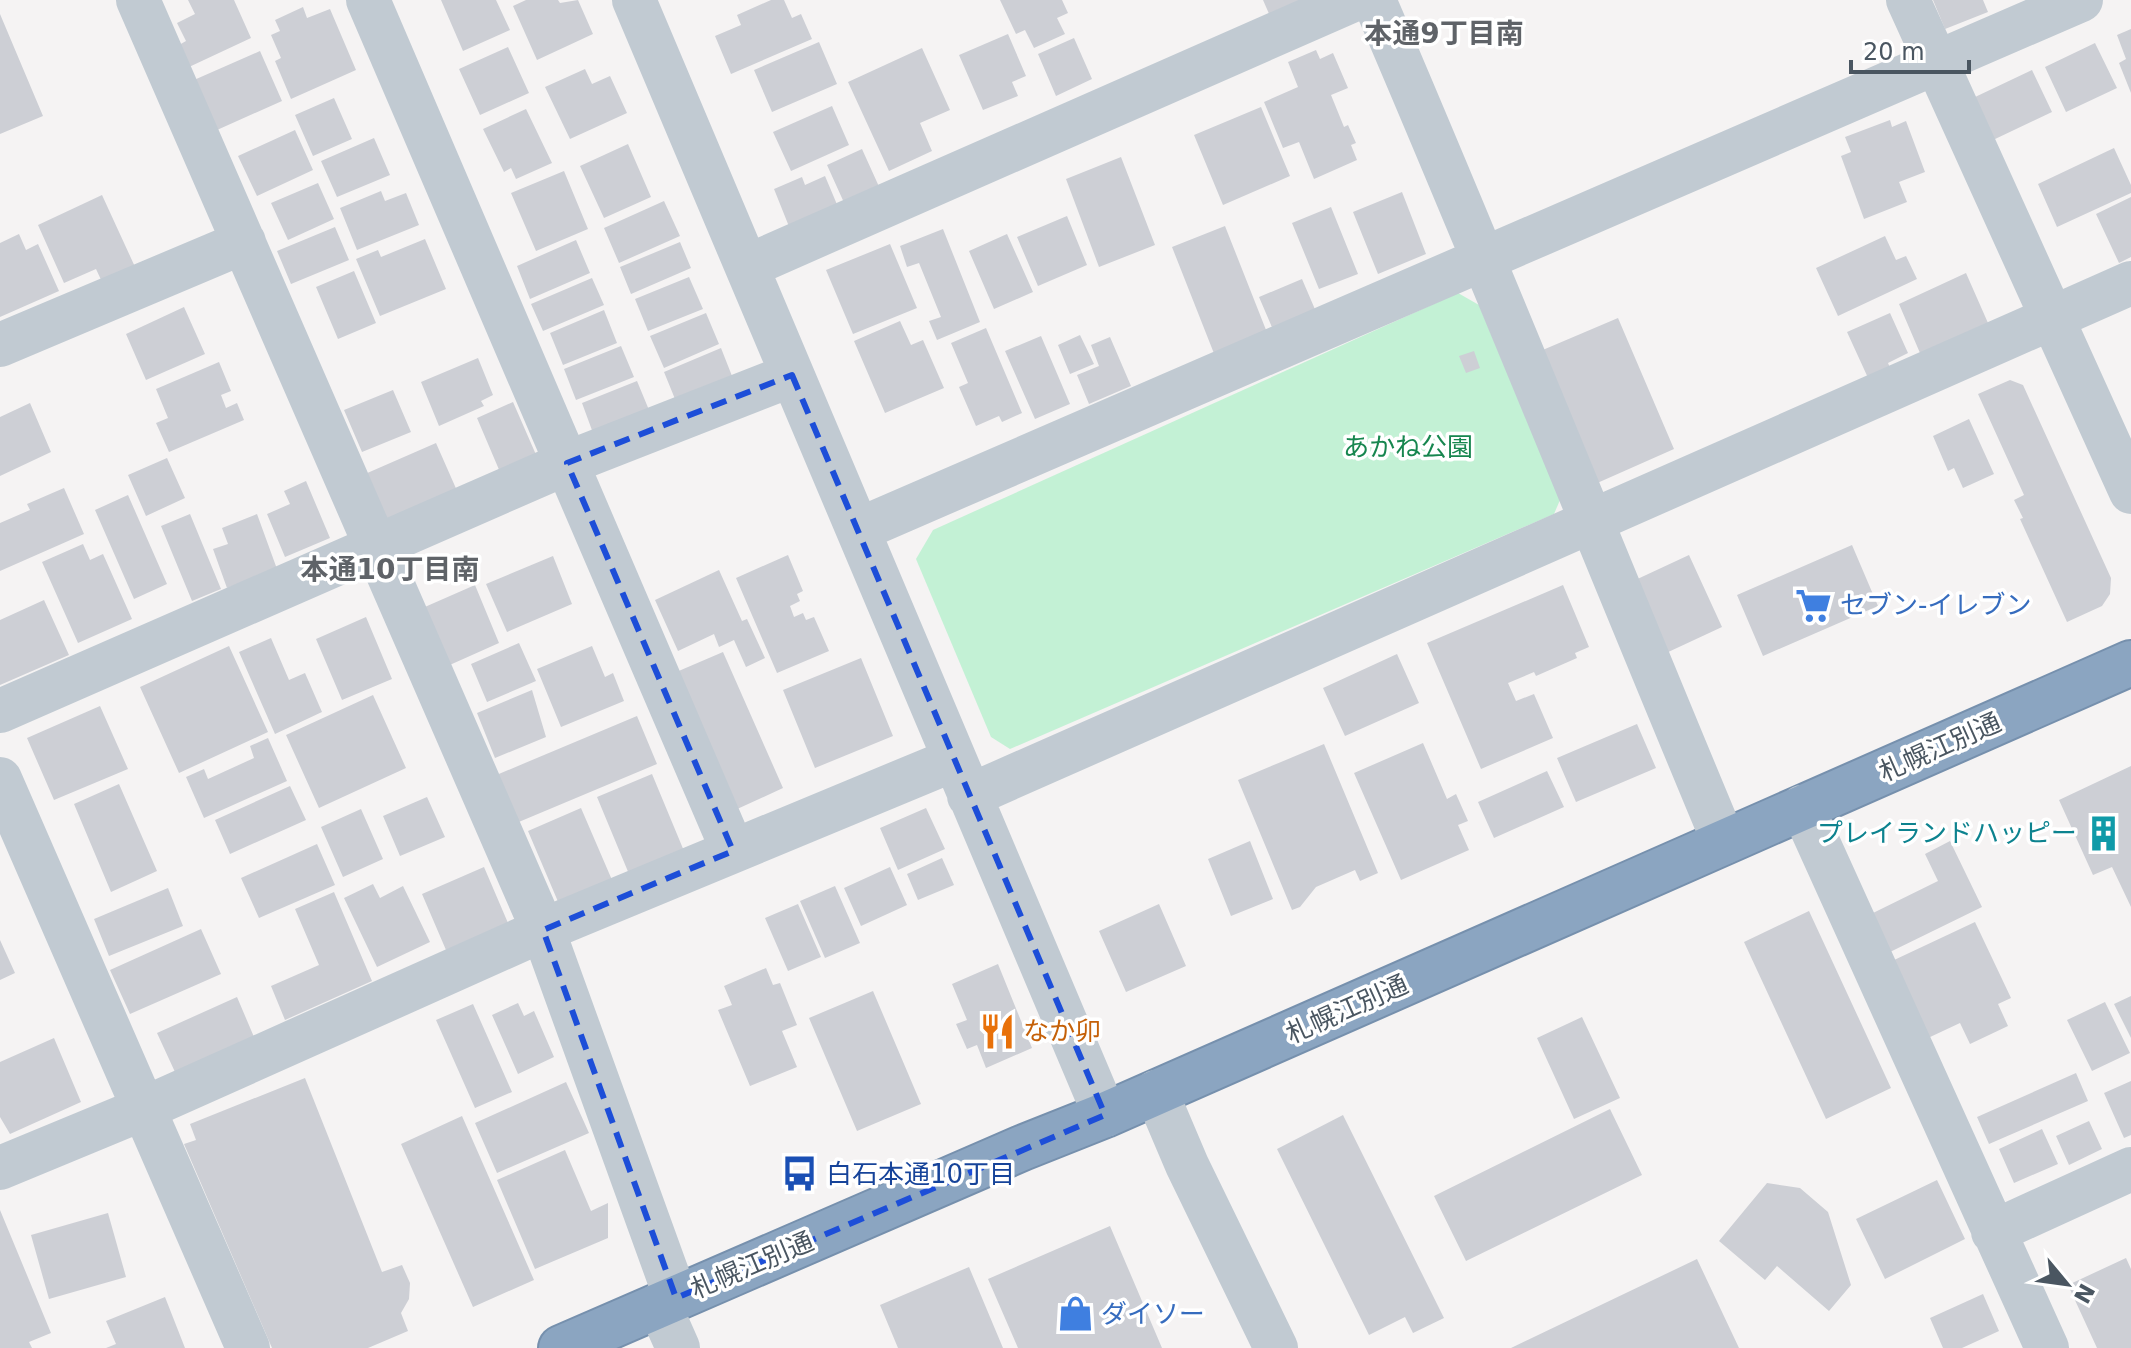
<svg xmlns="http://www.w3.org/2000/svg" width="2131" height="1348" font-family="'DejaVu Sans','Noto Sans JP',sans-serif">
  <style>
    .green { fill: #c3f1d5 }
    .building { fill: #cdcfd5 }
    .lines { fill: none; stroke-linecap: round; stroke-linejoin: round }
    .highway-casing { stroke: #7690ad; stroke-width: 48 }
    .minor { stroke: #c1cad2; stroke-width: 44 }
    .highway { stroke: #8ba5c1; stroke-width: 44 }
    .marked { fill: none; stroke: #1d4ed8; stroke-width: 6; stroke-dasharray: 16 10; stroke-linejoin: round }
    .labels { text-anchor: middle; stroke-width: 7; stroke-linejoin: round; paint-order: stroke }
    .park-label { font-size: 26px; fill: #17864f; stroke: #fff }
    .shop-label { font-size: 26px; fill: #366cbe; stroke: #fff; text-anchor: start }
    .street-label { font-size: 26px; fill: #4a5661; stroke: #fff }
    .culture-label { font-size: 26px; fill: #0d838f; stroke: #fff; text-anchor: end }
    .food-label { font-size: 26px; fill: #c56008; stroke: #fff; text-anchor: start }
    .transit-label { font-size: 26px; fill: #164399; stroke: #fff; text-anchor: start }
    .neighbourhood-label { font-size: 28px; font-weight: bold; fill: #5f6368; stroke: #fff }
  </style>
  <rect width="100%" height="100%" fill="#f5f3f3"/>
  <path class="green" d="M1458 293 1479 305 1560 500 1554 514 1010 749 991 737 916 559 933 530Z"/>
  <path class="building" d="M188 0H234L251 38 189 67 179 45 186 41 177 23 195 14Z
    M441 0H496L510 30 463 51Z
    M526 0H558L560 3 578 0 593 34 537 60 513 6Z
    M771 0H784L792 18 801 14 812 39 731 74 715 36 741 25 737 15Z
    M1000 0H1062L1068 13 1057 18 1065 34 1034 48 1025 30 1016 34Z
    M1263 0H1305L1270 16Z
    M1933 0H1983L1988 12 1945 29Z
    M303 7 307 18 330 9 356 70 291 99 275 61 281 58 271 35 280 31 275 20Z
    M0 14 43 116 0 134Z
    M2131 29V93L2119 63 2126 59 2117 35Z
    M1008 34 1026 76 1012 82 1018 96 983 110 959 55Z
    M1074 38 1092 79 1056 96 1038 54Z
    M819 42 837 84 772 112 754 70Z
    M2095 43 2117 88 2066 112 2045 67Z
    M508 47 529 93 480 115 459 69Z
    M922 48 950 110 920 123 932 151 889 171 848 82Z
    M1316 50 1320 59 1333 53 1348 88 1331 95 1344 127 1348 125 1356 143 1351 145 1357 160 1314 179 1299 142 1283 148 1264 102 1298 87 1288 62Z
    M260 51 282 101 217 130 194 80Z
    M585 69 592 84 610 76 627 113 570 139 545 87Z
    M2032 70 2052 112 1993 140 1973 98Z
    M334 98 352 139 313 156 295 115Z
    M832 106 849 145 791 171 773 132Z
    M1261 107 1290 176 1223 205 1194 135Z
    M526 109 552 163 516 179 511 168 504 172 483 129Z
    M1890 120 1892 127 1906 121 1925 172 1899 182 1907 202 1864 219 1841 156 1851 152 1845 137Z
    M295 130 313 170 257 196 238 156Z
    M374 138 390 175 337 197 321 161Z
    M628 144 651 197 604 218 580 166Z
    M2114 148 2131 185V193L2057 227 2038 184Z
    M862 149 881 191 846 207 827 165Z
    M1121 157 1155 245 1099 267 1066 179Z
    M564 171 588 229 536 251 511 193Z
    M825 176 841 214 792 234 774 189 802 177 805 185Z
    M318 183 334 219 288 240 271 203Z
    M381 191 385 201 406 193 419 225 357 250 340 208Z
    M1402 192 1426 254 1378 274 1353 212Z
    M102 195 136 269 103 284 96 269 64 283 38 225Z
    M2131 197V257L2119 263 2096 214Z
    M664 201 680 236 619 263 604 228Z
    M1331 207 1358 274 1319 289 1292 223Z
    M1067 216 1087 265 1038 286 1017 237Z
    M1225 226 1268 335 1215 356 1172 247Z
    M335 227 349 260 291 284 277 251Z
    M943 229 980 322 937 340 929 321 941 317 919 263 907 267 900 246Z
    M19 234 26 250 38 244 59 291 0 317V243Z
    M1007 234 1033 292 994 309 969 251Z
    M1885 236 1896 260 1906 256 1917 279 1838 316 1816 268Z
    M425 239 446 289 380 316 356 259 378 250 381 257Z
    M576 240 590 273 530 299 517 266Z
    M680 242 691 268 631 294 620 267Z
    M890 244 917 308 853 334 826 270Z
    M354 271 376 323 338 339 316 287Z
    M1966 273 1988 323 1920 353 1899 304Z
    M689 277 703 309 648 331 635 299Z
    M592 278 604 305 543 331 531 304Z
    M1302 279 1317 314 1274 332 1259 297Z
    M184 307 205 354 146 380 126 334Z
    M604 310 617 343 563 365 550 333Z
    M706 313 719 344 664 368 650 336Z
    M1890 313 1908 353 1888 363 1891 370 1869 380 1847 332Z
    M1618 318 1674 449 1595 484 1538 352Z
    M900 321 911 345 923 340 944 388 885 413 854 341Z
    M986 328 1022 413 1002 422 999 416 976 426 959 387 968 383 951 343Z
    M1080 335 1094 364 1070 374 1058 345Z
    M1041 336 1070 404 1035 419 1005 351Z
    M1110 337 1131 386 1089 404 1077 375 1099 366 1091 345Z
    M621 346 634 377 576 400 564 369Z
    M721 348 732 376 675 399 664 372Z
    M1474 351 1480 368 1466 373 1459 356Z
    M478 358 493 395 481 401 484 406 439 426 421 382Z
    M219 362 231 391 221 395 226 408 237 403 244 420 169 452 156 423 168 418 156 389Z
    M2010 380 2023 385 2111 578 2110 594 2102 606 2067 622 2020 519 2023 518 2014 500 2024 495 1978 394Z
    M637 381 649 410 593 433 582 403Z
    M393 390 411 432 362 452 344 410Z
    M513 402 537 457 500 472 477 418Z
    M30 403 51 452 0 476V417Z
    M1969 419 1994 474 1963 488 1954 468 1948 471 1933 436Z
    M436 443 458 493 386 524 365 474Z
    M167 458 185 498 146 516 128 475Z
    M306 481 330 538 285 557 267 514 290 504 284 491Z
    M64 488 84 534 0 571V523L30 510 27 504Z
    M128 495 167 584 134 599 95 510Z
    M190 514 221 589 192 601 161 526Z
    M257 514 277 569 227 588 213 549 228 544 222 528Z
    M83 544 90 560 103 554 132 619 78 643 42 562Z
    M1852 545 1878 606 1763 656 1737 595Z
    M788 555 803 591 797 594 800 601 790 606 794 617 803 613 806 620 814 617 829 651 777 673 736 578Z
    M1689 555 1722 627 1664 654 1631 582Z
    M553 556 572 604 507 632 486 584Z
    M719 570 742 621 747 619 765 658 746 667 734 640 719 647 714 634 678 651 655 600Z
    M475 585 499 643 443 668 418 610Z
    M1563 585 1589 647 1575 653 1577 658 1536 676 1534 672 1508 683 1516 701 1534 694 1553 738 1481 769 1427 643Z
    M44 600 69 655 0 685V620Z
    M366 617 392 679 342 700 316 639Z
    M271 638 289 680 305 673 322 712 275 734 239 652Z
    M519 643 536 681 487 702 471 664Z
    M229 646 268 732 179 773 140 687Z
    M592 646 605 677 613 673 624 701 561 727 537 669Z
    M723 652 783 788 735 810 674 673Z
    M1397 654 1419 703 1345 736 1323 688Z
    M861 658 893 736 815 768 783 690Z
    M532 690 546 737 495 758 477 713Z
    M373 695 406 768 319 808 286 735Z
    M100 706 128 769 54 800 27 738Z
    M637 716 657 764 514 824 494 776Z
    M1637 724 1656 768 1576 802 1557 758Z
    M268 738 287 781 204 818 186 777 204 769 208 779 254 758 250 746Z
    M1423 743 1447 799 1456 794 1468 821 1458 825 1469 850 1401 880 1354 773Z
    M1324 744 1378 873 1360 881 1355 870 1316 887 1300 907 1292 910 1238 780Z
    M2131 766V907L2112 867 2093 875 2059 800Z
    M1547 771 1564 807 1494 838 1478 802Z
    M652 774 684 851 629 874 597 797Z
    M119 784 157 871 111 892 74 804Z
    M290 786 306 820 230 854 215 820Z
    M427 797 445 837 400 856 383 816Z
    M581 808 612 880 559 904 528 831Z
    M926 808 945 849 898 870 880 828Z
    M361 809 383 859 343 877 321 827Z
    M1250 841 1273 899 1231 916 1208 859Z
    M1950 841 1982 907 1890 952 1871 914 1938 881 1925 854Z
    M317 844 335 885 259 918 241 878Z
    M942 858 954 885 918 900 907 874Z
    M484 867 508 923 446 950 422 894Z
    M890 867 907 905 861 926 844 888Z
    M373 884 380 898 403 886 430 942 377 967 344 898Z
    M835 886 860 943 825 958 800 901Z
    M168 888 183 926 109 956 94 919Z
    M334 892 372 981 285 1020 271 986 319 965 295 909Z
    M798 904 821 957 788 971 765 918Z
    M1159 904 1186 966 1126 992 1099 931Z
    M1809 911 1891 1088 1826 1119 1744 942Z
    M1975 922 2011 998 1998 1004 2008 1026 1970 1044 1960 1023 1928 1038 1892 961Z
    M201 929 221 974 130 1014 110 970Z
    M0 940 15 973 0 980Z
    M998 964 1032 1048 986 1068 977 1045 967 1049 956 1024 967 1020 952 984Z
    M766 968 773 985 780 983 797 1025 782 1031 797 1067 750 1086 718 1010 732 1005 724 986Z
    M873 991 921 1104 857 1131 809 1018Z
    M2131 996V1038L2114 1004Z
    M237 997 254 1037 175 1072 157 1033Z
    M2105 1002 2130 1053 2092 1071 2067 1020Z
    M518 1003 524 1016 534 1011 554 1057 518 1074 492 1015Z
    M473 1004 512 1092 475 1108 436 1020Z
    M1582 1017 1620 1098 1574 1119 1537 1038Z
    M54 1038 81 1102 10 1134 0 1117V1062Z
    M2076 1073 2088 1101 1989 1144 1977 1117Z
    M305 1078 382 1272 402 1265 410 1283 409 1299 401 1313 408 1331 368 1348H272L184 1144 196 1140 190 1124Z
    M2131 1081V1135L2124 1138 2104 1093Z
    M566 1082 589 1133 497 1173 475 1123Z
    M1610 1109 1642 1175 1466 1261 1434 1196Z
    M1343 1115 1444 1318 1413 1333 1405 1317 1369 1335 1277 1149Z
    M462 1116 534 1280 473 1307 401 1144Z
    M2089 1121 2102 1149 2069 1165 2056 1136Z
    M2042 1129 2058 1164 2014 1183 1999 1149Z
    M565 1150 591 1211 608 1203V1238L535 1269 497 1180Z
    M1937 1180 1965 1239 1885 1279 1856 1219Z
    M1767 1183 1800 1188 1828 1212 1851 1285 1829 1311 1777 1266 1765 1280 1719 1241Z
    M0 1210 51 1333 29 1342 32 1348H0Z
    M108 1213 126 1277 49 1299 31 1235Z
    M1110 1226 1162 1348H1018L988 1279Z
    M2126 1258 2131 1269V1348H2097L2068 1285Z
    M1697 1259 1739 1348H1511Z
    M969 1267 1003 1348H898L880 1305Z
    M1983 1294 1999 1331 1962 1348H1943L1930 1318Z
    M165 1297 185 1348H106L116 1344 106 1321Z"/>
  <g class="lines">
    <defs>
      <path id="highway" d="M561 1348 1022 1148 1105 1115 2131 663"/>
    </defs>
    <use href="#highway" class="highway-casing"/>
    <path class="minor" d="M138 0 543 930 676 1298
      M368 0 733 851
      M634 0 1105 1115
      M1374 0C1494 279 1607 562 1724 842
      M1908 0 2131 492
      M748 266 1353 0
      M0 345 244 242
      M858 530 2081 0
      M0 711 567 463 792 375
      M0 779 248 1348
      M969 796 2131 283
      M1802 807 2047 1348
      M1156 1092 1187 1165 1276 1348
      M0 1168 145 1108 543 930 953 760
      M1993 1232 2131 1169
      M659 1305 678 1348"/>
    <use href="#highway" class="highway"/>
  </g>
  <path class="marked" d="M792 375 1105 1115 676 1298 543 930 733 851 567 463Z"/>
  <defs>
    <symbol id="supermarket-bare" viewBox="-9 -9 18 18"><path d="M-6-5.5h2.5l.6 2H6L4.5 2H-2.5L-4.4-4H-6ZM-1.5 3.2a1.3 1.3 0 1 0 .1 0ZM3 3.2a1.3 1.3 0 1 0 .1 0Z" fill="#3f7fe0" stroke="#fff" stroke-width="2.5" paint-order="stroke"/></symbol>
    <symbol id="building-bare" viewBox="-9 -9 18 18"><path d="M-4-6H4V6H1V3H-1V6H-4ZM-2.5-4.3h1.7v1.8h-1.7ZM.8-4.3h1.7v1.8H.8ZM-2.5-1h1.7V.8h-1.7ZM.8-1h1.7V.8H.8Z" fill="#0f9aa8" stroke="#fff" stroke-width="2.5" paint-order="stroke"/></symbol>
    <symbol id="restaurant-bare" viewBox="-9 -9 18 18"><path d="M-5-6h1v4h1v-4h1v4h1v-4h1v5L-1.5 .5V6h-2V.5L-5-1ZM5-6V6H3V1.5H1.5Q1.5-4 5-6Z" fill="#e8710a" stroke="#fff" stroke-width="2.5" paint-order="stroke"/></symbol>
    <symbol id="bus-bare" viewBox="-9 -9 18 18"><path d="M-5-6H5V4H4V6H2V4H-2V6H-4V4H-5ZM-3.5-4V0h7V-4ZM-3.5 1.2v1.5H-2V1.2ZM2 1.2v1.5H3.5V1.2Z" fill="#1a4fb4" stroke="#fff" stroke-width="2.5" paint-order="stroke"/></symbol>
    <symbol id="shop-bare" viewBox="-9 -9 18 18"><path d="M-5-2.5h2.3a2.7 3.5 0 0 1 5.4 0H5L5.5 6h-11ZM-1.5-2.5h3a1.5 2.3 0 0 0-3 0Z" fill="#3f7fe0" stroke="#fff" stroke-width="2.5" paint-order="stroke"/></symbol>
  </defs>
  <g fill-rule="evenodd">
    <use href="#supermarket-bare" x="1788" y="580" width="51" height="51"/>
    <use href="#building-bare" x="2078" y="808" width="51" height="51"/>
    <use href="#restaurant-bare" x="972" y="1006" width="51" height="51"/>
    <use href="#bus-bare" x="774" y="1148" width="51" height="51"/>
    <use href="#shop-bare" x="1050" y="1288" width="51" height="51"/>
  </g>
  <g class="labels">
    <g class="park-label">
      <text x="1408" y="456">あかね公園</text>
    </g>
    <g class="shop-label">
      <text x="1840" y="614">セブン-イレブン</text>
      <text x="1101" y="1323">ダイソー</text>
    </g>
    <g class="street-label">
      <text transform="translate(1940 747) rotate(-24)" y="9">札幌江別通</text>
      <text transform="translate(1347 1009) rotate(-24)" y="9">札幌江別通</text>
      <text transform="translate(752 1265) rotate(-23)" y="9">札幌江別通</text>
    </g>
    <g class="culture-label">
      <text x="2077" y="842">プレイランドハッピー</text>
    </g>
    <g class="food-label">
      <text x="1023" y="1040">なか卯</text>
    </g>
    <g class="transit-label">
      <text x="826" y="1183">白石本通10丁目</text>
    </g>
    <g class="neighbourhood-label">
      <text x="1444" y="43">本通9丁目南</text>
      <text x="390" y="579">本通10丁目南</text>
    </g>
  </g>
  <g transform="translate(2067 1284) rotate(119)" stroke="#ffffff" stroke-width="6" paint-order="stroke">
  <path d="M0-6L14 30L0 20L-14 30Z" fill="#4a5661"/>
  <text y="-12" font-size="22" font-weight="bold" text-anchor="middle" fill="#4a5661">N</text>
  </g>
  <path d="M1851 60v12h118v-12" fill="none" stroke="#4a5661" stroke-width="4"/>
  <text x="1863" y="60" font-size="24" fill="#4a5661" stroke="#ffffff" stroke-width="6" paint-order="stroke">20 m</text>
</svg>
